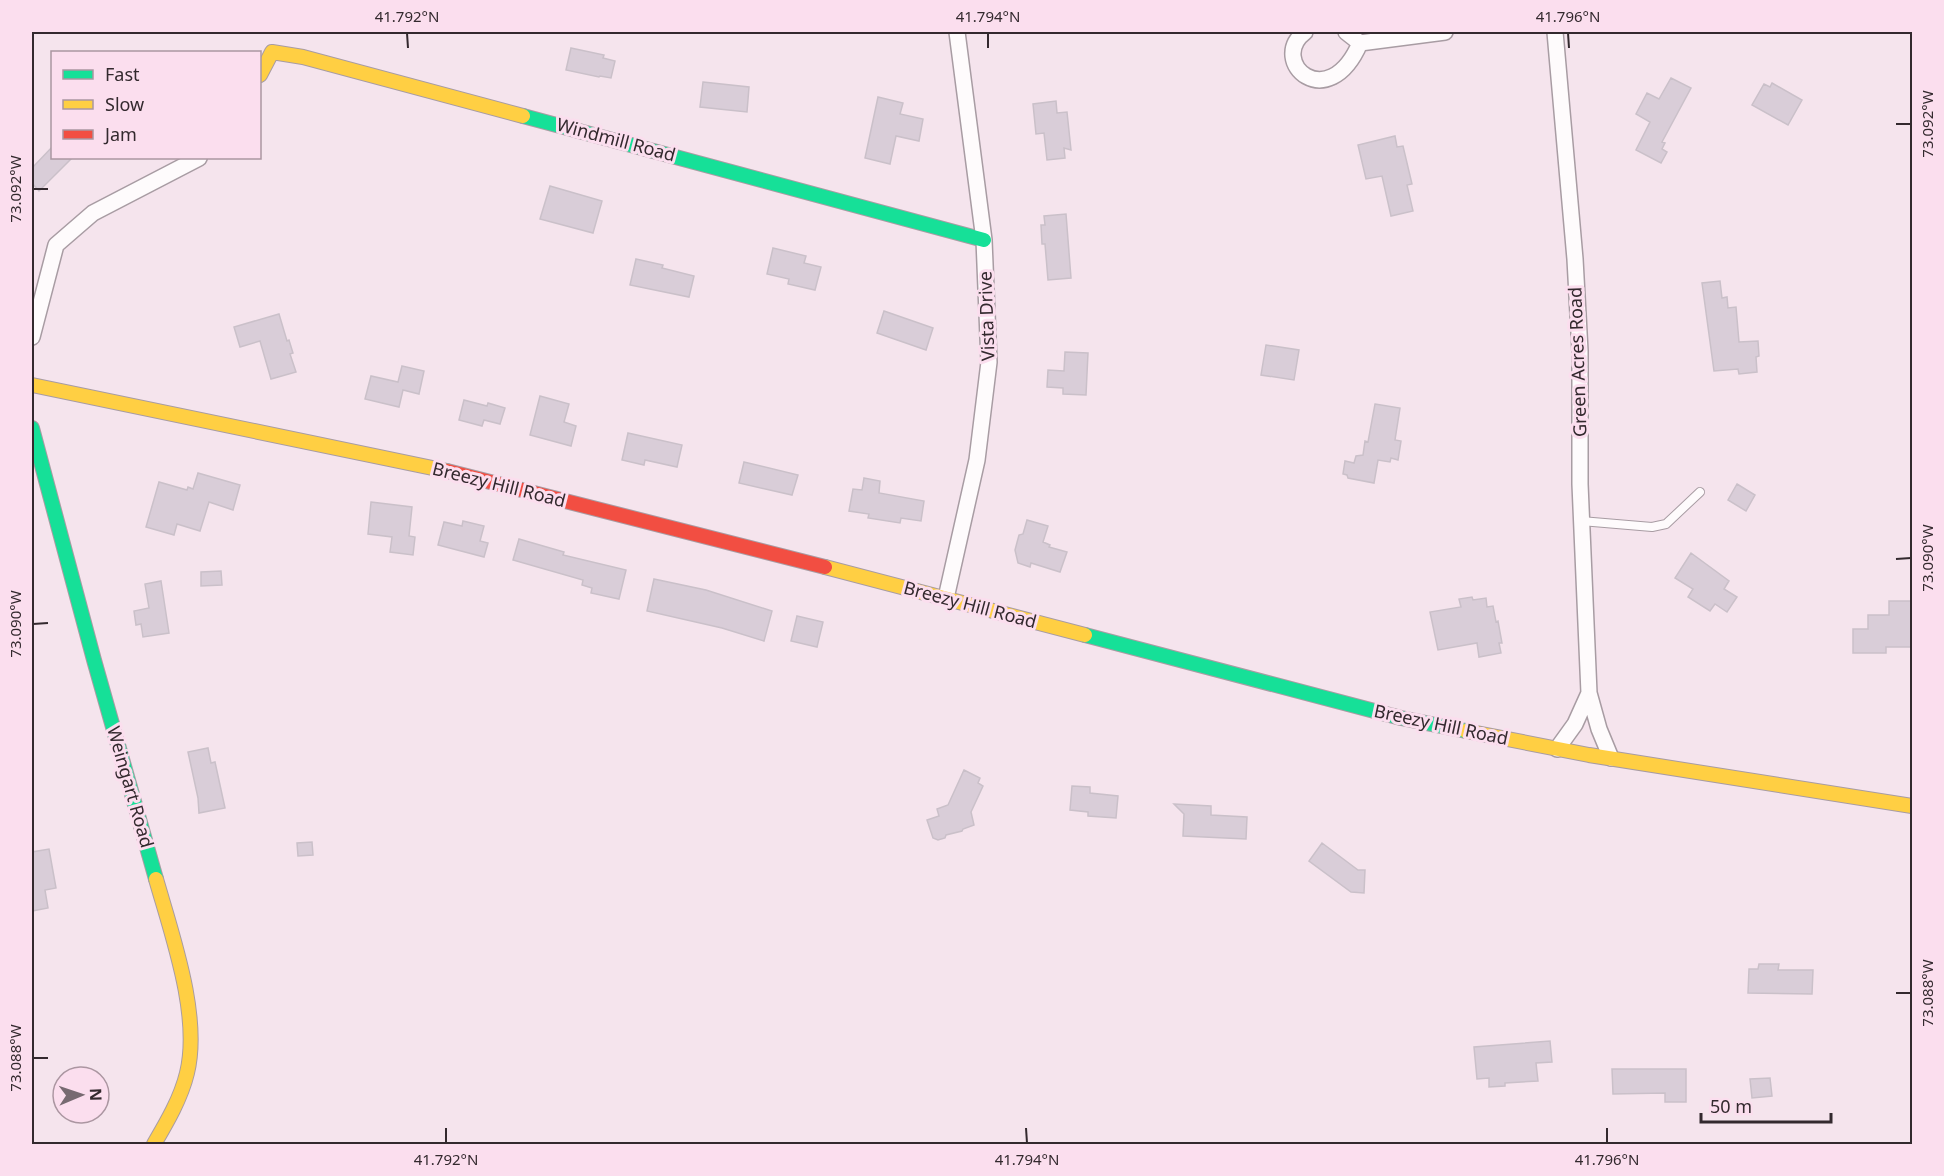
<svg xmlns="http://www.w3.org/2000/svg" width="1944" height="1176" font-family="'Noto Sans',sans-serif">
  <style>
    .building { fill: #d9cdd8; stroke: #cac0c9; stroke-width: 1.5 }
    .lines { fill: none; stroke-linecap: round; stroke-linejoin: round }
    .lane-casing { stroke: #a89ca3; stroke-width: 10 }
    .street-casing { stroke: #a89ca3; stroke-width: 18 }
    .fast-casing { stroke: #a89ca3; stroke-width: 16 }
    .slow-casing { stroke: #a89ca3; stroke-width: 16 }
    .jam-casing { stroke: #a89ca3; stroke-width: 16 }
    .lane { stroke: #fefbfc; stroke-width: 8 }
    .street { stroke: #fefbfc; stroke-width: 15 }
    .fast { stroke: #16e098; stroke-width: 14 }
    .slow { stroke: #ffcf43; stroke-width: 14 }
    .jam { stroke: #f24e42; stroke-width: 14 }
    .ticks { fill: none; stroke: #33292e; stroke-width: 2 }
    .labels { text-anchor: middle; stroke-width: 6; stroke-linejoin: round; paint-order: stroke }
    .street-label { font-size: 18px; fill: #33292e; stroke: #fbdeee }
    .neatline { fill: none; stroke: #33292e; stroke-width: 2 }
    .ticks-label { font-size: 15px; text-anchor: middle; fill: #33292e }
  </style>
  <rect width="100%" height="100%" fill="#f5e4ed"/>
  <path class="building" d="M571 48 604 55 603 58 615 61 611 78 600 76 599 77 566 70Z
    M1671 78 1691 88 1662 142 1665 143 1662 149 1667 152 1661 163 1636 150 1650 122 1636 114 1647 93 1659 99Z
    M703 82 749 87 747 112 700 107Z
    M1772 83 1802 100 1788 125 1752 105 1764 84 1770 87Z
    M878 97 903 103 900 114 923 119 919 141 896 136 890 164 865 158Z
    M1056 101 1057 113 1067 112 1071 150 1064 148 1065 158 1047 160 1044 133 1036 134 1033 104Z
    M1395 136 1397 147 1403 146 1412 184 1407 185 1413 211 1391 216 1382 176 1366 179 1358 145Z
    M52 147V158H72L39 191 32 183V168Z
    M550 186 602 201 593 233 540 219Z
    M1066 214 1071 278 1048 280 1045 244H1042L1041 225H1045L1044 216Z
    M773 248 806 256 804 263 821 267 815 290 788 284 789 279 767 274Z
    M636 259 663 265 662 268 694 276 689 297 630 285Z
    M1720 281 1722 298 1727 297 1728 308 1736 307 1739 342 1758 341 1759 356 1756 357 1757 372 1739 374 1738 369 1714 371 1702 283Z
    M884 311 933 328 926 350 877 333Z
    M279 314 287 341 289 340 293 353 290 354 296 372 271 379 260 341 240 347 234 327Z
    M1266 345 1299 350 1294 380 1261 375Z
    M1065 352 1088 353 1086 395 1063 394V388L1047 387 1048 370 1064 371Z
    M402 366 424 371 419 394 403 390 399 407 365 399 371 376 398 382Z
    M540 396 569 404 564 422 576 426 571 446 530 435Z
    M464 400 487 406 488 403 505 408 500 424 484 420 482 426 459 420Z
    M1375 404 1400 408 1395 440 1401 441 1398 460 1391 458 1390 462 1378 460 1374 483 1348 478 1347 475 1343 474 1345 461 1354 463 1356 456 1363 455 1365 441 1368 442Z
    M628 433 682 445 677 467 645 460 644 465 622 460Z
    M744 462 798 475 792 495 739 483Z
    M198 473 240 485 233 510 209 502 200 531 177 524 174 535 146 527 159 482 187 490 188 487 193 489Z
    M864 478 880 481 879 493 924 501 921 521 901 518 900 523 868 518 869 514 849 511 853 489 862 490Z
    M1737 484 1755 495 1746 511 1728 500Z
    M371 502 412 507 409 536 415 537 413 555 390 552 392 537 368 534Z
    M1027 520 1048 526 1043 542 1050 545 1049 547 1067 552 1060 572 1031 563 1030 567 1018 563 1015 550 1019 535 1023 534Z
    M463 521 484 526 480 541 488 543 484 557 438 545 444 522 462 526Z
    M519 539 564 552 563 555 626 570 619 599 591 593 592 588 582 585 583 580 513 560Z
    M1691 553 1729 581 1724 589 1737 597 1727 612 1715 604 1710 611 1688 597 1693 589 1675 578Z
    M221 571 222 585 201 586V572Z
    M654 579 706 590 772 611 764 641 722 628 647 611Z
    M161 581 169 633 143 637 141 624 136 625 134 611 149 608 145 584Z
    M1472 597 1473 600 1486 598 1487 607 1493 606 1496 622 1498 621 1502 643H1499L1501 653 1479 657 1477 643 1438 650 1430 612 1461 607 1459 599Z
    M1889 601H1911L1912 647H1886V653H1853V629H1868V615H1889Z
    M797 616 823 622 817 647 791 641Z
    M208 748 211 763 215 762 225 808 199 813 198 798 188 752Z
    M964 770 980 778 978 783 983 786 971 812 974 825 963 829 962 831 946 835 945 838 938 840 933 838 927 820 939 816 937 809 948 805Z
    M1072 786 1090 787V793L1118 796 1116 818 1088 816V812L1070 810Z
    M1174 804 1211 806V815L1247 817 1246 839 1183 836 1184 814Z
    M312 842 313 855 298 856 297 843Z
    M1322 843 1358 870H1365L1364 893 1351 892 1309 861Z
    M49 849 56 888 45 890 48 908 32 911V852Z
    M1759 964H1779L1778 970H1813L1812 994 1748 993 1749 969H1758Z
    M1550 1041 1552 1062 1536 1063 1538 1081 1505 1083V1086L1489 1087V1078L1477 1079 1474 1047Z
    M1612 1069H1686V1102H1665V1093L1613 1094Z
    M1770 1078 1772 1096 1752 1098 1750 1079Z"/>
  <g class="lines">
    <defs>
      <path id="lane" d="M1581 521 1652 527 1666 524 1700 492"/>
      <path id="street" d="M1305 32C1267 61 1328 117 1360 43
        M1346 32 1360 43 1445 32
        M1555 32 1575 259 1580 351V484L1589 693 1599 729 1611 758
        M32 337 56 245 93 213 199 158
        M946 598 977 460 989 362 984 240 957 32
        M1557 749 1575 724 1589 693"/>
      <path id="fast" d="M523 116 984 240
        M32 428 94 660 156 879
        M1085 635 1401 718 1466 731"/>
      <path id="slow" d="M260 75 272 52 303 57 523 116
        M32 385 447 471
        M825 567 1085 635
        M1466 731 1589 755 1912 806
        M154 1144C167 1122 181 1098 187 1073 201 1016 172 935 156 879"/>
      <path id="jam" d="M447 471 825 567"/>
    </defs>
    <use href="#lane" class="lane-casing"/>
    <use href="#street" class="street-casing"/>
    <use href="#fast" class="fast-casing"/>
    <use href="#slow" class="slow-casing"/>
    <use href="#jam" class="jam-casing"/>
    <use href="#lane" class="lane"/>
    <use href="#street" class="street"/>
    <use href="#fast" class="fast"/>
    <use href="#slow" class="slow"/>
    <use href="#jam" class="jam"/>
  </g>
  <path class="ticks" d="M407 33 408 48M988 33V48M1568 33 1569 48M1896 124H1911M33 189H48M1896 559 1911 558M33 624 48 623M1896 993H1911M33 1058H48M446 1128V1143M1026 1128 1027 1143M1607 1128V1143"/>
  <g class="labels">
    <g class="street-label">
      <text transform="translate(616 140) rotate(15)" y="6">Windmill Road</text>
      <text transform="translate(987 316) rotate(-92)" y="6">Vista Drive</text>
      <text transform="translate(1578 362) rotate(-92)" y="6">Green Acres Road</text>
      <text transform="translate(499 485) rotate(14)" y="6">Breezy Hill Road</text>
      <text transform="translate(970 605) rotate(15)" y="6">Breezy Hill Road</text>
      <text transform="translate(1441 725) rotate(12)" y="6">Breezy Hill Road</text>
      <text transform="translate(130 787) rotate(74)" y="6">Weingart Road</text>
    </g>
  </g>
  <rect width="1944" height="1176" fill="none" stroke="#fbdeee" stroke-width="66"/>
  <rect x="51" y="51" width="210" height="108" fill="#fbdeee" stroke="#ab96a1" stroke-width="1.5"/>
  <rect x="63" y="70" width="30" height="9" fill="#16e098" stroke="#ab96a1" stroke-width="1.5"/>
  <text x="105" y="81" font-size="18" fill="#33292e">Fast</text>
  <rect x="63" y="100" width="30" height="9" fill="#ffcf43" stroke="#ab96a1" stroke-width="1.5"/>
  <text x="105" y="111" font-size="18" fill="#33292e">Slow</text>
  <rect x="63" y="130" width="30" height="9" fill="#f24e42" stroke="#ab96a1" stroke-width="1.5"/>
  <text x="105" y="141" font-size="18" fill="#33292e">Jam</text>
  <g transform="translate(81 1095) rotate(88)"><circle r="28" fill="#fbdeee" stroke="#ab96a1" stroke-width="1.5"/>
  <path d="M0-4.5L10 22L0 15L-10 22Z" fill="#776a71"/>
  <text y="-9" font-size="16" font-weight="bold" text-anchor="middle" fill="#33292e">N</text>
  </g>
  <path d="M1701 1113v9h130v-9" fill="none" stroke="#33292e" stroke-width="3"/>
  <text x="1710" y="1113" font-size="18" fill="#33292e" stroke="#fbdeee" stroke-width="4.5" paint-order="stroke">50 m</text>
  <rect x="33" y="33" width="1878" height="1110" class="neatline"/>
  <g class="ticks-label">
    <text x="407" y="22">41.792°N</text>
    <text x="988" y="22">41.794°N</text>
    <text x="1568" y="22">41.796°N</text>
    <text transform="translate(1928 124) rotate(-90)" y="5">73.092°W</text>
    <text transform="translate(16 189) rotate(-90)" y="5">73.092°W</text>
    <text transform="translate(1928 558) rotate(-90)" y="5">73.090°W</text>
    <text transform="translate(16 624) rotate(-90)" y="5">73.090°W</text>
    <text transform="translate(1928 993) rotate(-90)" y="5">73.088°W</text>
    <text transform="translate(16 1058) rotate(-90)" y="5">73.088°W</text>
    <text x="446" y="1165">41.792°N</text>
    <text x="1027" y="1165">41.794°N</text>
    <text x="1607" y="1165">41.796°N</text>
  </g>
</svg>
